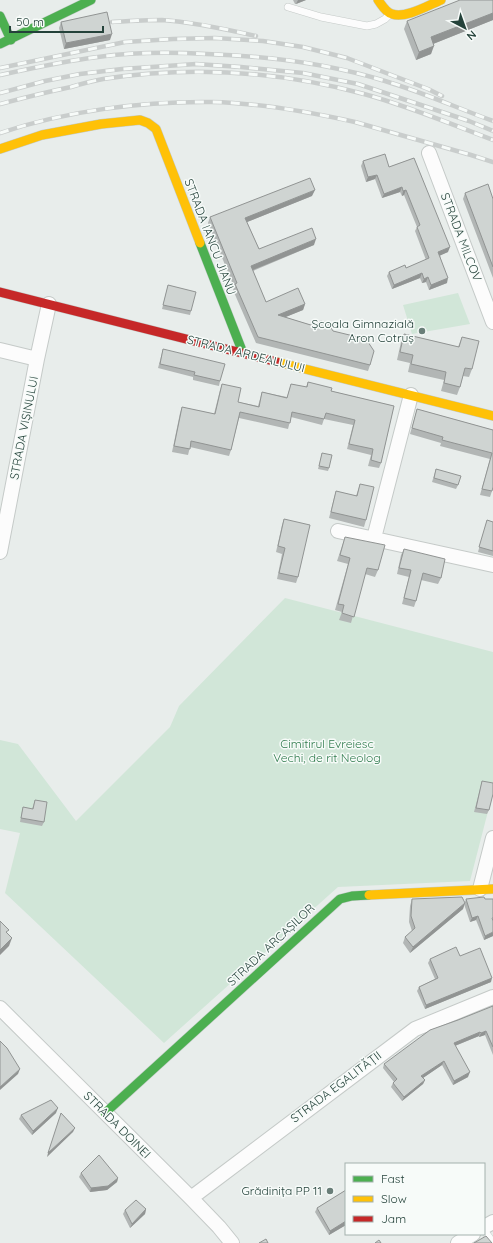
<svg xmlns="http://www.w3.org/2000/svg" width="493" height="1243" font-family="Quicksand,sans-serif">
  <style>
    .green { fill: #d1e6d8 }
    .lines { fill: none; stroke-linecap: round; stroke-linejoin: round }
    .lane-casing { stroke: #c5cac8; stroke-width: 8 }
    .street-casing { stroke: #c5cac8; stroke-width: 16 }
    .fast-casing { stroke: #c3cbc8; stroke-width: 10 }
    .slow-casing { stroke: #c3cbc8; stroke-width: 10 }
    .jam-casing { stroke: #c3cbc8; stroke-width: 10 }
    .lane { stroke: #fcfcfc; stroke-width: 7 }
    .street { stroke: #fcfcfc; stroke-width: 14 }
    .fast { stroke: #4caf50; stroke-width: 9 }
    .slow { stroke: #ffc107; stroke-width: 9 }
    .jam { stroke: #c62828; stroke-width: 9 }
    .rail-casing { stroke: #c9cdcc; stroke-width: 4.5 }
    .rail { stroke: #f7fbf9; stroke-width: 3; stroke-dasharray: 9; stroke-linecap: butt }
    .wall { fill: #b2b6b5 }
    .shaded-wall { fill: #919493 }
    .building { fill: #cfd4d2; stroke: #919493 }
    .poi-dot { fill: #697e78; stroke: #f7fbf9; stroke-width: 1.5 }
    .labels { text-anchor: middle; stroke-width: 3; stroke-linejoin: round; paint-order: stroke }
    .street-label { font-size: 12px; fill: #24423a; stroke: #f7fbf9 }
    .poi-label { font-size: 12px; fill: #24423a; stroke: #f7fbf9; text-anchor: end }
    .park-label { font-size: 12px; fill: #2d7a4b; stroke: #f7fbf9 }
  </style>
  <rect width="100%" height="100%" fill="#e8edeb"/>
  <path class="green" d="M458 293 470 324 412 334 403 305Z
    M285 598 493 652V792L470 881 338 887 164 1043 5 893 20 833 0 829V740L18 744 76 821 170 727 179 706Z"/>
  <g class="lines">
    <defs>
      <path id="lane" d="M288 7 321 17 367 26 376 24 385 19 389 15
        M484 1230 493 1243"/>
      <path id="street" d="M429 153 493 322
        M0 350 37 359
        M338 531 493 565
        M374 538 411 395
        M0 552 37 359 49 304
        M480 889 493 838
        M0 1008 191 1198 219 1227 232 1243
        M191 1198 415 1029 493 997
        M484 1227 493 1222
        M458 1243 473 1234"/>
      <path id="fast" d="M0 16 11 40
        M0 44 91 0
        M200 243 243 353
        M105 1113 340 899 352 896 369 895"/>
      <path id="slow" d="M378 0C382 5 385 12 392 14 405 19 429 5 441 0
        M0 149 42 135 101 124 140 120 148 123 156 129 200 243
        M277 362 493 416
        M369 895 493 889"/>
      <path id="jam" d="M0 292 277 362"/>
    </defs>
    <use href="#lane" class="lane-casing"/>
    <use href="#street" class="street-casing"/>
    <use href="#fast" class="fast-casing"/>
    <use href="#slow" class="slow-casing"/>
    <use href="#jam" class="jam-casing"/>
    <use href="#lane" class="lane"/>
    <use href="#street" class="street"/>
    <use href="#fast" class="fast"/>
    <use href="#slow" class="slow"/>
    <use href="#jam" class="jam"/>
    <defs>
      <path id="rail" d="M112 22C129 21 145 20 162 20 193 22 225 29 256 36
        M0 68 125 42 173 39 215 38 263 41 303 47 347 58 428 89 442 96
        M0 75C33 68 65 61 98 57 134 52 170 52 207 54 267 56 327 63 385 81 422 92 457 108 493 121
        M0 93 45 81 80 74 122 69 196 64 241 67 303 73 358 84 469 121 493 131
        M0 104C23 98 47 92 71 87 81 84 92 81 103 79 190 66 279 71 364 94 408 106 451 124 493 140
        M0 133C66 111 142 101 212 102 260 103 309 112 355 122L471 155 493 162"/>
    </defs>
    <use href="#rail" class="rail-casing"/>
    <use href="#rail" class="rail"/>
  </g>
  <path class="wall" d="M293 0H306L296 4H295Z
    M493 0V20L433 44 431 54 416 60 404 29 407 21Z
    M61 22 110 40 64 49 59 28Z
    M414 158 448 252 440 255 447 283 429 290 426 282 422 283 420 278 392 289 387 276 389 272 406 268 426 260 415 231 417 227 404 195 402 196 400 192 382 198 375 179 366 182 361 166 363 161 389 167Z
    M465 193 493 199V278L463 199Z
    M312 196 247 222 259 249 314 245 253 271 266 302 305 304 303 310 285 317 314 326 333 331 370 365 368 371 256 343 233 290 234 287 208 223 210 217Z
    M168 285 191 311 190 315 162 309Z
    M404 334 458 347 462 337 472 369 469 377 463 376 460 387 457 395 441 391 444 380 408 372 410 363 397 360 401 342Z
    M163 349 220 381 219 386 193 380V377L158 368Z
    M308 382 331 391 394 406 381 463 379 468 368 466 371 455 347 449 353 425 324 419 322 425 291 417 288 429 239 418 231 450 229 456 190 447 188 455 172 452 180 413 182 407 214 414 220 390 222 384 238 402 258 406 262 392 287 397 291 384 306 387Z
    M417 409 493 430 492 491 490 497 480 495 490 459 440 446 441 443 410 434Z
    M322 453 329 468 328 471 318 469Z
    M436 469 458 485 456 489 432 482Z
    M360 484 366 520 364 527 329 518 334 498 336 491 356 496Z
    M284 519 298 577 296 583 277 579 282 554 276 552 282 525Z
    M487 520 493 522V556L478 552Z
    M345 537 378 570 375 577 365 574 351 623 339 620 342 612 335 610 348 564 337 561Z
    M404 549 441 578 438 584 421 580 416 601 414 607 402 604 409 577 397 574 401 555Z
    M482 781 489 810 487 814 474 812Z
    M35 800 44 822 42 826 20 822 22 811 23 807 32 809Z
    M412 899 465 902 466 899 493 936 484 940 476 920 470 922 464 904 463 909 410 953 403 943 405 937 412 931 409 922 410 906Z
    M460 956 491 982 425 1009 417 991 419 987 435 979 428 963 430 959Z
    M493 1006V1055L485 1035 479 1037V1036L455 1046 468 1077 453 1085 442 1065 423 1078 425 1080 423 1084 402 1101 391 1087 393 1083 394 1082 383 1068 384 1064 458 1020Z
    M56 1113 32 1135 19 1119 21 1115Z
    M81 1173 118 1178 117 1182 107 1190 90 1192 79 1177Z
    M346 1190V1225L329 1235 315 1212 317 1208Z
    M146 1209 145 1214 130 1228 123 1214 125 1210Z"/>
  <path class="shaded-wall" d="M298 0H306L296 4Z
    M493 13V20L428 46 431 37Z
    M112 34 110 40 64 49 66 43Z
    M434 46 431 54 416 60 419 52Z
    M377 175 375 179 366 182 368 177Z
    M402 187 400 192 382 198 384 194Z
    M315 190 312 196 242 224 245 218Z
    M406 190 404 195 402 196 403 191Z
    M316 239 314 245 248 272 251 266Z
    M450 247 448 252 437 257 438 252Z
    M422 273 420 278 392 289 394 285Z
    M428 277 426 282 422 283 424 279Z
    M448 278 447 283 429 290 431 285Z
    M305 304 303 310 276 321 278 315Z
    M465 903 463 909 410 953 413 947Z
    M478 916 476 920 470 922 472 918Z
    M493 932V936L484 940 485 936Z
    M12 938 9 946 0 955V950Z
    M492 978 491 982 425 1009 426 1005Z
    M486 1031 485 1035 479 1037 481 1033Z
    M480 1032 479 1036 452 1047 454 1043Z
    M444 1061 442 1065 420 1080 421 1076Z
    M20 1069 18 1074 0 1090V1087Z
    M470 1072 468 1077 453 1085 454 1081Z
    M425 1080 423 1084 402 1101 404 1097Z
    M58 1108 56 1113 32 1135 33 1131Z
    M75 1128 73 1132 47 1157 48 1153Z
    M118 1178 117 1182 107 1190 90 1192 91 1188Z
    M146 1209 145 1214 130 1228 132 1224Z
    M346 1221V1225L329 1235 330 1231Z"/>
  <path class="building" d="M460 0H493V13L431 37 434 46 419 52 407 21Z
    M107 12 112 34 66 43 61 22Z
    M385 154 389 167 414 158 450 247 438 252 448 278 431 285 428 277 424 279 422 273 394 285 389 272 405 265 406 268 429 258 417 227 420 225 406 190 403 191 402 187 384 194 377 175 368 177 363 161Z
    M310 178 315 190 245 218 259 249 312 228 316 239 251 266 266 302 298 288 305 304 278 315 314 326 321 321 328 323 333 331 366 339 374 351 370 365 258 337 235 284 237 283 210 217Z
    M488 184 493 199V267L465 193Z
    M168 285 196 292 191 311 163 305Z
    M404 334 459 347 462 337 479 341 472 369 465 368 460 387 444 383 446 372 411 364 413 355 400 352Z
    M163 349 225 364 220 381 194 375 195 372 160 364Z
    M308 382 332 388 331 391 394 406 381 463 371 460 373 449 349 444 355 420 326 413 324 419 292 412 290 423 240 412 231 450 191 441 190 449 174 446 182 407 215 414 222 384 241 388 238 402 259 407 262 392 287 398 291 384 307 387Z
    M417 409 493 430V487L492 491 482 489 492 453 442 440 443 437 412 428Z
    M322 453 332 455 329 468 319 466Z
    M436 469 461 476 458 485 434 478Z
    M360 484 374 487 366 520 331 512 336 491 357 496Z
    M284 519 310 525 298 577 279 573 285 548 278 546Z
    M487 520 493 522V551L479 547Z
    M345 537 385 545 378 570 367 568 354 617 342 613 344 605 338 604 350 558 340 555Z
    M404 549 445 559 441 578 423 573 416 601 404 598 411 570 399 568Z
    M482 781 493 783V794L489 810 476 808Z
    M35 800 47 802 44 822 21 818 23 807 33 809Z
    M462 897 465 903 413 947 405 937 415 928 411 916 412 899Z
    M484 897 485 899H493V918H492L493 921V932L485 936 478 916 472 918 466 899Z
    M0 921 9 930 6 932 12 938 0 950Z
    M456 947 460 956 480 948 492 978 426 1005 419 987 438 978 430 959Z
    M493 1006V1047L486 1031 481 1033 480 1032 454 1043 470 1072 454 1081 444 1061 421 1076 425 1080 404 1097 393 1083 397 1079 384 1064 430 1030 458 1020Z
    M0 1041 7 1048 20 1069 0 1087Z
    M51 1100 58 1108 33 1131 21 1115Z
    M61 1113 75 1128 48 1153Z
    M99 1155 118 1178 108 1186 91 1188 81 1173Z
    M346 1190V1221L330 1231 317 1208Z
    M136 1200 146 1209 132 1224 125 1210Z
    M486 1236 492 1243H474Z
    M266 1239 268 1243H259Z
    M379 1240 381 1243H375Z"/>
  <g class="poi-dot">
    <circle cx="422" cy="331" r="4"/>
    <circle cx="330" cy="1191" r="4"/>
  </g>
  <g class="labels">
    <g class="street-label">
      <text transform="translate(210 237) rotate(69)" y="4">STRADA IANCU JIANU</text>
      <text transform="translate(461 237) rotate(69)" y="4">STRADA MILCOV</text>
      <text transform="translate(246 354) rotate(14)" y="4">STRADA ARDEALULUI</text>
      <text transform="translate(24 428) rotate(-79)" y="4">STRADA VIȘINULUI</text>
      <text transform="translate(271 945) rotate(-43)" y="4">STRADA ARCAȘILOR</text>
      <text transform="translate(336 1087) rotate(-37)" y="4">STRADA EGALITĂȚII</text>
      <text transform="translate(117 1125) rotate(45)" y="4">STRADA DOINEI</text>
    </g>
    <g class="poi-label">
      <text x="414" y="328">Școala Gimnazială<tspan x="414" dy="14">Aron Cotruș</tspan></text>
      <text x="322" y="1195">Grădinița PP 11</text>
    </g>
    <g class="park-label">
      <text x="327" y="748">Cimitirul Evreiesc<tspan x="327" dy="14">Vechi, de rit Neolog</tspan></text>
    </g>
  </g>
  <rect x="345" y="1163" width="140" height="72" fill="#f7fbf9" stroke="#a3b1ad"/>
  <rect x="353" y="1176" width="20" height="6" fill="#4caf50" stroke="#a3b1ad"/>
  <text x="381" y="1183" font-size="12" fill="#24423a">Fast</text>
  <rect x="353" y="1196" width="20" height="6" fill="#ffc107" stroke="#a3b1ad"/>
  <text x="381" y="1203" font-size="12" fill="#24423a">Slow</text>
  <rect x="353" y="1216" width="20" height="6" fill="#c62828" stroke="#a3b1ad"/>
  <text x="381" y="1223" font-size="12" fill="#24423a">Jam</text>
  <g transform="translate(465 28) rotate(139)" stroke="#f7fbf9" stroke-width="3" paint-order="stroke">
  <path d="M0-3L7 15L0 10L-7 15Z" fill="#24423a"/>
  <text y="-6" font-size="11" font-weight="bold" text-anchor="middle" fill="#24423a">N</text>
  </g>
  <path d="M10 26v6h93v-6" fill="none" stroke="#24423a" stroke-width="2"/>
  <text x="16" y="26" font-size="12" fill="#24423a" stroke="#f7fbf9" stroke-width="3" paint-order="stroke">50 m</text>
</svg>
